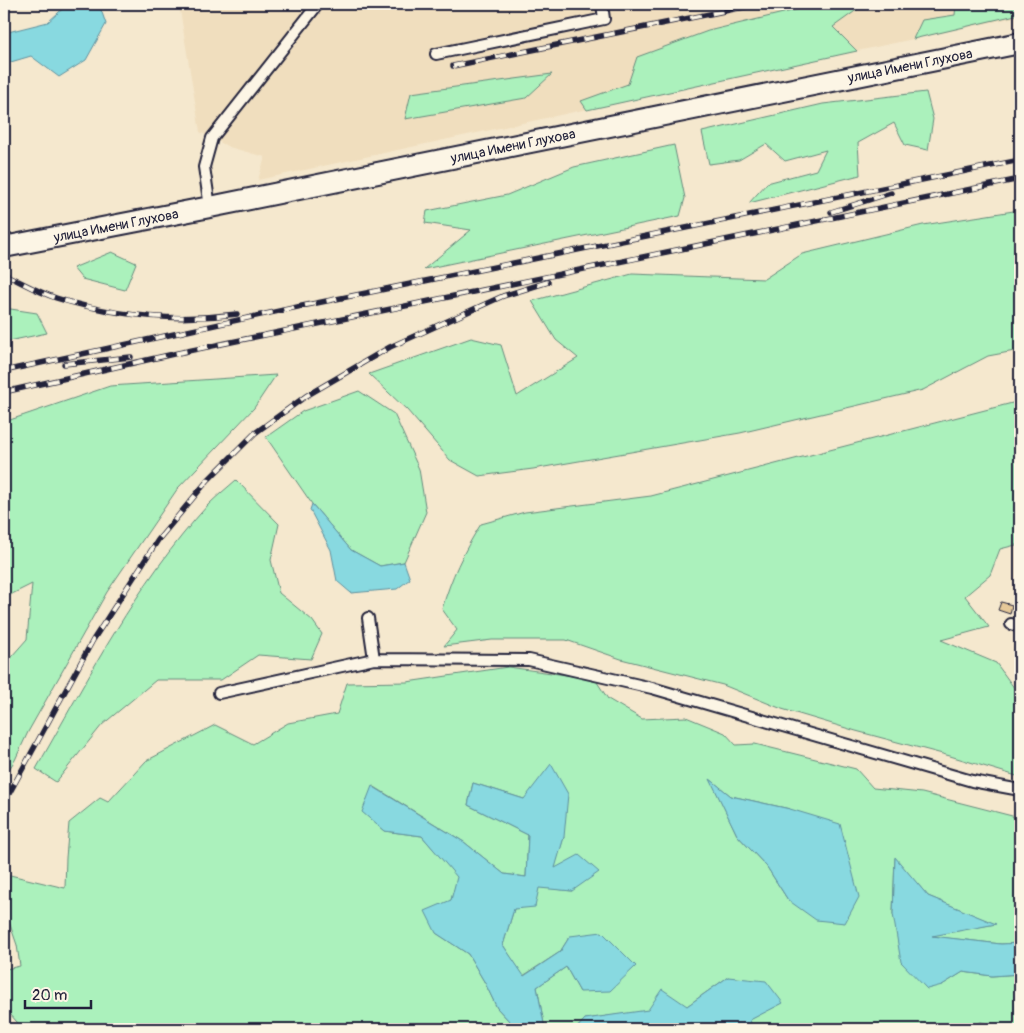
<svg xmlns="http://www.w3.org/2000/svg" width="1024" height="1033" font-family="Pangolin,sans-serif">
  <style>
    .built { fill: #f0debe }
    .green { fill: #abf1bc; stroke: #668a7c; fill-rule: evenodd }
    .water { fill: #88d9e0; stroke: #5f909e }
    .building { fill: #e5c899; stroke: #22223b }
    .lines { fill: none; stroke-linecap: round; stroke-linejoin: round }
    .lane-casing { stroke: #22223b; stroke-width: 14 }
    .street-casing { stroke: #22223b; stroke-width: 24 }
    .lane { stroke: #fcf5e5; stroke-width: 10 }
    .street { stroke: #fcf5e5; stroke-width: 20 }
    .rail-casing { stroke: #22223b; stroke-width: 5.5 }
    .rail { stroke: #fcf5e5; stroke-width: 4; stroke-dasharray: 11; stroke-linecap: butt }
    .labels { text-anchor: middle; stroke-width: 5; stroke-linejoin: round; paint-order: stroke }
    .street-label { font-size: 14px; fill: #22223b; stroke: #fcf5e5 }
  </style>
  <rect width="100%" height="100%" fill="#f5e8ce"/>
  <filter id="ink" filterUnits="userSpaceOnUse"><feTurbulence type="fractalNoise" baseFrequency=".02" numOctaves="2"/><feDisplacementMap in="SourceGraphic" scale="10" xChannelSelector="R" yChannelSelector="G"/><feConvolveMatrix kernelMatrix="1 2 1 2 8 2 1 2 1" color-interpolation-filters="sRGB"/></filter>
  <g filter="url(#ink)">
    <path class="built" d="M179 4H1020V16L258 180 265 157 229 147 200 132Z"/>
    <path class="green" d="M821 4H865L833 27 857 51 587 110 581 101 628 84 637 57 708 31Z
      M956 4H1020V14L913 39 922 20 955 15Z
      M552 74 526 98 405 119 411 93Z
      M926 92 933 119 928 150 905 145 894 123 858 143 860 175 749 203 767 183 816 170 826 150 785 161 766 144 739 160 709 164 702 132 823 104Z
      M674 145 685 198 680 216 424 269 471 230 425 223 427 211 507 195 574 167Z
      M1020 210V350L988 356 923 390 740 433 533 469 479 476 450 460 407 410 369 374 471 338 501 345 517 396 578 358 556 340 532 301 632 274 764 279 802 254 923 225Z
      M112 252 136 263 125 290 82 279 73 268Z
      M4 308 37 313 47 333 4 342Z
      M276 375 254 408 178 488 107 592 28 732 15 760 4 777V665L27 639 32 584 4 598V422L110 386Z
      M359 391 394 414 419 469 426 512 404 562 380 566 351 550 312 504 266 437 303 411Z
      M1020 401V544L1000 549 990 575 965 596 989 627 941 640 996 663 1020 696V777L950 756 856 731 782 709 723 685 621 659 566 640H492L444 646 457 630 442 609C452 576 462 554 481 524L525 512 651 496Z
      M236 480 279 524 271 560 279 593 312 620 322 634 311 659 258 655 221 680H156L102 725 56 782 36 769C88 678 137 583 208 505 217 496 227 488 236 480Z
      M508 667 595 679 608 699 642 719 686 717 725 733 736 745 755 744 856 769 873 788 922 793 1020 818V943L1001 944 929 936 995 924 928 896 895 858 893 914 942 985 963 972 992 976 1020 974V1029H1005L981 1022 966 1029H753L749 1020 782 1003 728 977 687 1006 585 1019 576 1029H545L537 987 566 967 580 992 570 936 560 952 523 976 503 945 514 909 539 887 572 891 554 868 564 837 524 799 473 783 468 805 528 835 526 877 504 874 464 842 373 786 363 812 384 831 422 836 458 877 451 900 436 933 468 954 485 983 497 1008 512 1024 537 1029H23L4 1007V966L6 969 20 966 17 945 8 919 10 875 65 888 66 858 69 823 100 798 108 802 146 761 215 725 253 744 288 723 337 714 347 683 407 682ZM711 780 731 796 790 809 788 900 767 867 737 835Z"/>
    <path class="water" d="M68 4H99L106 24 86 60 59 77 31 56 4 64V31L8 32 48 22Z
      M312 504 351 550 380 566 404 562 410 579 397 589 351 593 337 581 331 550 310 510Z
      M551 764 568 794 564 837 555 868 579 855 599 872 572 891 539 888 535 907 514 909 503 945 524 976 560 952 570 936 602 932 636 966 610 991 580 992 566 967 537 987 545 1029 512 1024 497 1008 485 983 468 954 436 933 425 911 451 900 457 877 422 836 384 831 362 812 372 786 464 842 504 874 526 877 528 835 468 805 473 783 524 799Z
      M710 779 731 796 790 809 840 824 859 897 845 923 816 920 788 900 767 867 737 835Z
      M895 857 928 896 996 924 932 936 1001 944 1020 943V974L992 976 963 972 942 985 927 989 901 962 893 914Z
      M728 977 766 981 783 1003 750 1020 753 1029H724V1025L682 1029H576L585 1019 648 1010 662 989 687 1006Z"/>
    <path class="building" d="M1001 602 1012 605 1010 614 998 610Z"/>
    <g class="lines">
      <defs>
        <path id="lane" d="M436 54 604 19 602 4
          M210 207 204 167 212 138 318 4
          M368 618 374 659
          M1011 624 1020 627
          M219 693 374 659 529 660 652 688 972 781 1020 790"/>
        <g id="street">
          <path id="s1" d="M4 247 210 207 1020 43"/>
        </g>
      </defs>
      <use href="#lane" class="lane-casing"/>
      <use href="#street" class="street-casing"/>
      <use href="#lane" class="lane"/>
      <use href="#street" class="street"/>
      <defs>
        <path id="rail" d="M453 66 759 4
          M831 212 891 193
          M4 274C21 282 38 292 56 298 114 316 177 322 237 314
          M64 364 131 357
          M4 371 302 306 1020 160
          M4 392 178 353 1020 179
          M4 803 93 640 158 540 208 480 255 433 306 396 390 347 503 296 548 282"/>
      </defs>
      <use href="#rail" class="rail-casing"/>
      <use href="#rail" class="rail"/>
    </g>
  </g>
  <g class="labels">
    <g class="street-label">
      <text dy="5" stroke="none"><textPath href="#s1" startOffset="924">улица Имени Глухова</textPath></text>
      <text dy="5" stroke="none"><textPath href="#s1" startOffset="519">улица Имени Глухова</textPath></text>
      <text dy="5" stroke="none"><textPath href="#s1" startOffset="114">улица Имени Глухова</textPath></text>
    </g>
  </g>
  <rect width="1024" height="1033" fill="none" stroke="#fcf5e5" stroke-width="20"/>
  <rect x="10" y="10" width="1004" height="1013" fill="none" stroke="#22223b" stroke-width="2" filter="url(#ink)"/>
  <path d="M25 1000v8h66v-8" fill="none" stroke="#22223b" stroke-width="2.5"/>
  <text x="32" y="1000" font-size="15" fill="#22223b" stroke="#fcf5e5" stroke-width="4" paint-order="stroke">20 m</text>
</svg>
